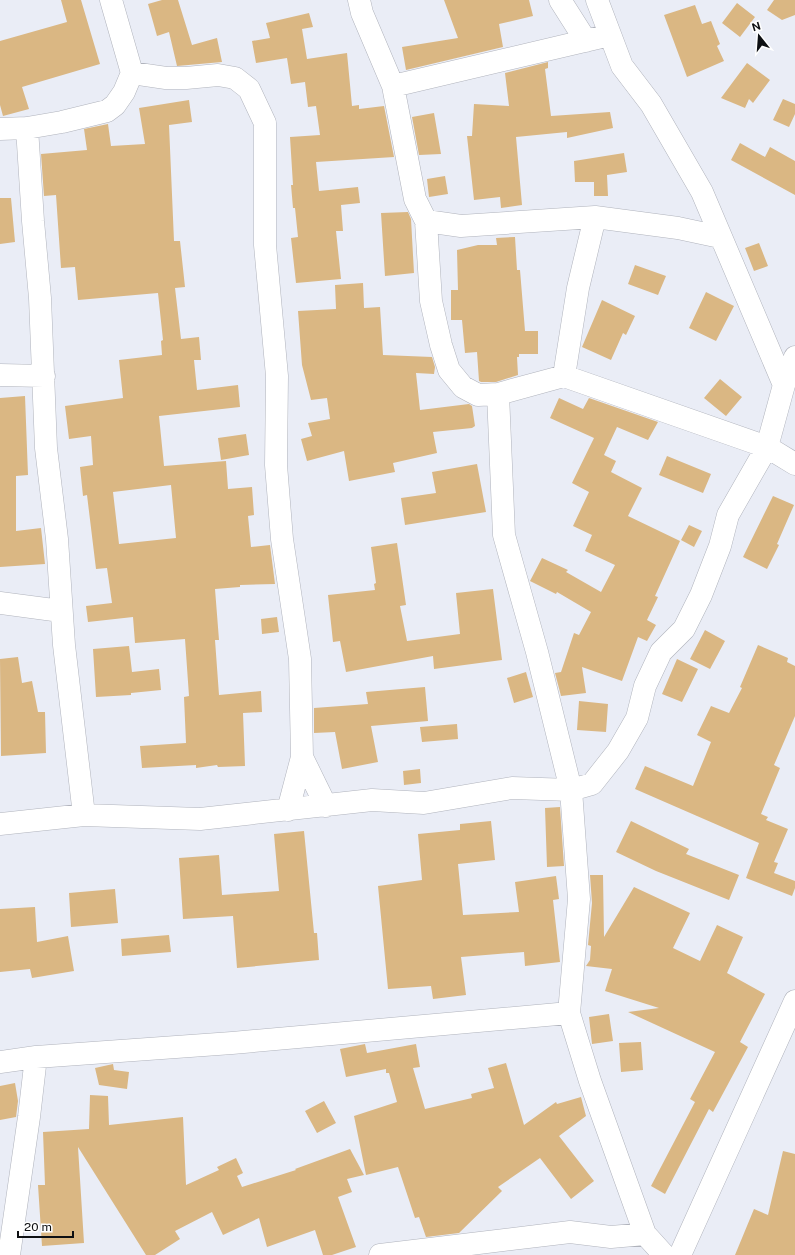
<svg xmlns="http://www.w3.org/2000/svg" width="795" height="1255" font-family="'Public Sans',sans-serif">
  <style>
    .building { fill: #dab783; fill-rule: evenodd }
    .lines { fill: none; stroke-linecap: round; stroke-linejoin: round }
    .minor-casing { stroke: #b0b3bc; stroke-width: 23 }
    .minor { stroke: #fff; stroke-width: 22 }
  </style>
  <rect width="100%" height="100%" fill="#eaedf6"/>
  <path class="building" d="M61 0H81L100 64 22 87 29 109 3 116 0 105V41L67 22Z
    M162 0H178L192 45 217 38 222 62 177 66 169 32 157 36 148 4Z
    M444 0H529L533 16 499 24 503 47 406 70 402 47 458 38Z
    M774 0H795V15L782 20 767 10Z
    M737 3 755 17 740 37 722 23Z
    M695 5 702 24 711 21 720 44 717 46 724 61 687 77 664 15Z
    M309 13 313 27 302 29 307 59 347 53 352 106 359 105V109L384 106 394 157 316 162 319 191 358 187 360 203 341 205 343 231H336L341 279 296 283 291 238 298 237 295 208H293L291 185H293L290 137 320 135 316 106 308 107 305 82 291 84 287 58 256 63 252 41 270 38 266 23Z
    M548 62V68L545 69 551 116 610 112 613 128 567 138V132L516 137 522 205 501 208 500 197 474 200 467 136H472L474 104 509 106 505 73Z
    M747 63 770 80 753 103 749 99 745 108 721 98Z
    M783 99 795 104V114L789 127 773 120Z
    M189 100 192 122 169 125 174 241H180L185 287 175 288 181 339 199 337 201 360H194L197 390 238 385 240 407 159 416 164 466 226 461 228 489 252 487 254 515 248 516 251 547 270 545 275 584 240 585V587L215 589 219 640H215L219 695 261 691 262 712 243 713 245 766 218 767 217 765 196 768V765L142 768 140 746 186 743 184 697 189 696 185 639 135 643 133 617 88 622 86 606 112 603 107 568 96 569 87 495 83 496 80 467 93 465 91 436 69 439 65 406 123 398 119 360 162 355 161 341 163 340 158 293 78 300 75 267 61 268 56 195 44 196 41 154 87 150 84 129 108 124 111 146 145 144 139 108ZM171 485 176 538 119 544 113 492Z
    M434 113 441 154 419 155 412 117Z
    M740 143 765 157 770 147 795 161V195L731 160Z
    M624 153 627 172 607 175 608 196H594V182H575L574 161Z
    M445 176 448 194 429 197 427 179Z
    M0 198H11L15 242 0 244Z
    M408 212 411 219 414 273 385 276 381 213Z
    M515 237 517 270H520L525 331H538V354H519V357H517L518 375 496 382H481L479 381 477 352 465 353 462 320H451V290H458L457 250 478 245H497L496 238Z
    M759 243 768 266 754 271 745 248Z
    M635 265 666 276 658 295 628 284Z
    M363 283 364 308 380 307 383 355 432 357 435 367 434 374 416 373 420 410 469 404 472 406 475 426 472 428 433 432 437 453 393 463 395 472 349 481 344 451 307 461 301 439 312 436 308 423 330 419 327 398 311 400 302 365 298 311 336 309 335 285Z
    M706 292 734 306 716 341 689 328Z
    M602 300 635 316 626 335 623 333 611 360 582 347Z
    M720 379 742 397 726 416 704 398Z
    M25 396 28 475 16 476V531L41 528 45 564 0 567V398Z
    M559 398 583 409 589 398 658 422 648 440 617 427 604 455 616 461 611 472 642 488 628 516 680 541 655 596 658 597 647 620 656 625 647 641 638 637 622 681 582 667 586 693 561 696 555 673 561 672 574 633 579 635 591 612 557 592 556 594 530 581 542 558 568 570 566 572 601 592 615 565 585 551 592 535 573 526 589 492 572 483 594 438 550 418Z
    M246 434 249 455 221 460 218 438Z
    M667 456 711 474 703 493 659 475Z
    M477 464 486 512 405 525 401 498 436 493 432 472Z
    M773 496 794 505 777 544 779 545 767 569 743 557Z
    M689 525 702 531 694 547 681 540Z
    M397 543 406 605 400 606 407 641 460 634 456 593 493 589 502 660 434 669 433 656 346 672 340 641 333 642 328 595 375 590 374 584 376 583 371 547Z
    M277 617 279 632 262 634 261 619Z
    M705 630 725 641 710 669 690 659Z
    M758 645 788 658 787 662 795 666V716L774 765 780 768 761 814 768 817 766 820 788 829 774 862 778 863 774 873 795 881V888L792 896 746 878 759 843 635 789 645 766 693 786 711 742 697 735 711 706 729 713 742 688 740 687Z
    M129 646 132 672 159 669 161 690 131 693V695L96 697 93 649Z
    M18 657 22 683 32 681 38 712H45L46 753 1 756 0 659Z
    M677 659 698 669 682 702 662 694Z
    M526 672 533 697 514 703 507 678Z
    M425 687 428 721 371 726 378 762 342 769 335 732 314 733V708L368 704 366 692Z
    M579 701 608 704 606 732 577 730Z
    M457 724 458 739 422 742 420 727Z
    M420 769 421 783 404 785 403 771Z
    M560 807 564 866 547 867 545 808Z
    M491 821 495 860 458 864 463 915 519 912 515 882 556 876 559 899 553 900 560 962 525 966 524 952 461 957 466 995 433 999 431 986 388 989 378 886 422 880 418 834 460 830V824Z
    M631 821 689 849 686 854 739 875 729 900 656 871 616 852Z
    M304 831 314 933H317L319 960 237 968 233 916 183 919 179 858 219 855 222 895 279 891 274 834Z
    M590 875H603L604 937 634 887 690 913 673 948 700 961 717 925 743 937 727 973 765 994 740 1042 748 1047 713 1112 709 1109 665 1194 651 1186 695 1102 690 1099 715 1052 628 1012 659 1008 605 991 612 969 586 966 590 960 591 946 588 945 592 903Z
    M115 889 118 923 71 927 69 893Z
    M35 907 37 942 68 936 74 971 32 978 30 969 0 972V909Z
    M169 935 171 952 122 956 121 939Z
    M609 1014 613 1041 592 1044 589 1017Z
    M641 1042 643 1070 621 1072 619 1043Z
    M365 1044 367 1053 416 1044 420 1067 413 1068 425 1109 472 1098 471 1094 494 1088 488 1068 506 1063 524 1125 556 1102 557 1104 581 1097 586 1116 559 1136 594 1181 571 1199 540 1158 498 1187 502 1191 459 1233 426 1237 419 1217 415 1218 398 1167 366 1175 354 1116 397 1102 389 1073H386V1069L346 1077 340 1049Z
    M113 1064 114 1070 129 1072 127 1089 99 1085 95 1068Z
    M15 1083 18 1101 16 1117 0 1120V1086Z
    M90 1095 108 1096 109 1125 183 1117 186 1185 219 1170 217 1167 236 1158 243 1173 237 1176 242 1187 296 1170 295 1169 350 1149 364 1175 347 1179 352 1192 338 1197 356 1247 332 1255H323L315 1230 267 1247 259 1218 223 1235 212 1212 175 1231 180 1239 155 1255H146L78 1147 84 1243 42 1246 38 1185H45L43 1132 89 1129Z
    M324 1101 336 1123 317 1133 305 1111Z
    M783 1151 795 1154V1255H735L754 1209 768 1215Z"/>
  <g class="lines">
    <defs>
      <path id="minor" d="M359 0 362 13 393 86 415 199 426 221 431 301 441 345 449 370 463 387 478 395 498 394 564 376 767 447 795 464
        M560 0 586 41
        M597 0 622 66 651 104 702 192 784 385
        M132 73 166 78H186L218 75 235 78 249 89 265 123V245L277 376 276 465 282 539 300 659 302 757 288 810
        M393 86 610 35
        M27 128 33 221 40 298 46 448 57 539 64 645 84 815
        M0 129 27 128 62 122 107 111 115 105 124 92 132 73 111 0
        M426 221 461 226 595 217 678 228 720 237
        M0 375 44 376
        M564 376 578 288 595 217
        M498 394 504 535 537 652 571 790 579 899 569 1013 590 1081 645 1234
        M0 603 61 611
        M302 757 326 806
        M0 824 84 815 200 819 372 800 424 803 512 788 571 790 592 784 618 751 637 718 645 686 661 652 684 629 701 595 720 546 728 515 767 447 784 385 795 357
        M0 1062 36 1057 232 1043 569 1013
        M9 1255 29 1117 36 1057
        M380 1255 570 1232 611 1237 645 1234 664 1255
        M680 1255 795 1001"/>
    </defs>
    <use href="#minor" class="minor-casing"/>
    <use href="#minor" class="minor"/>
  </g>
  <g transform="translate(759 36) rotate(343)" stroke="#ffffff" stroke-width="3" paint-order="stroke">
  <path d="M0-3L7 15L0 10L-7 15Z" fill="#0e1013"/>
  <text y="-6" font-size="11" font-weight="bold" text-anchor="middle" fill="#0e1013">N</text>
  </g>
  <path d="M18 1231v6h55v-6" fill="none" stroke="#0e1013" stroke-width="2"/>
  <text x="24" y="1231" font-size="12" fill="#0e1013" stroke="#ffffff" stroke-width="3" paint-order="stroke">20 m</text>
</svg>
